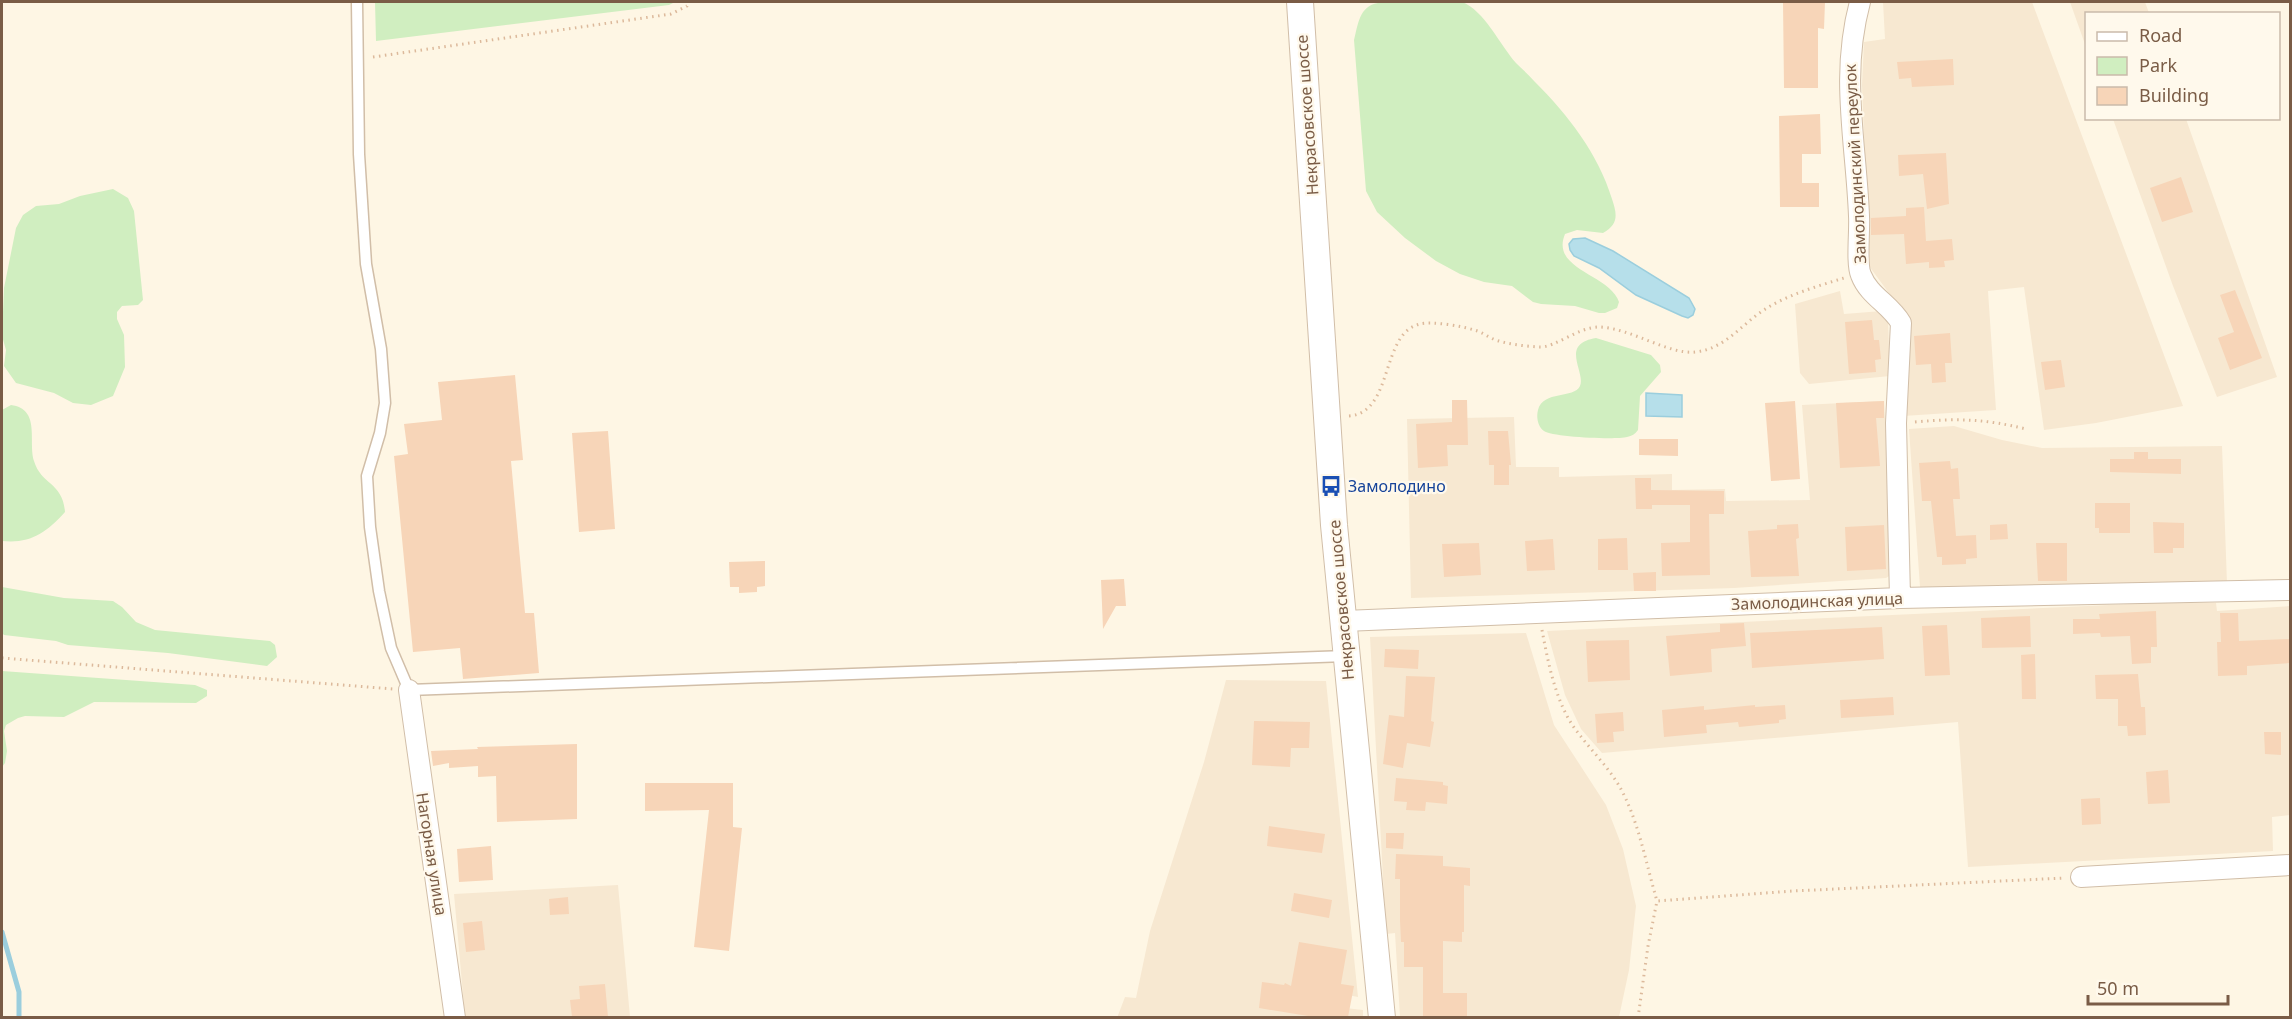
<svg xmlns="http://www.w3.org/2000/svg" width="2292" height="1019" font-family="'Noto Sans',sans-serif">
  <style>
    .residential { fill: #f7e8d1 }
    .green { fill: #d0eec0 }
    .water { fill: #b6dfea; stroke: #9bcedd; stroke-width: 1.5 }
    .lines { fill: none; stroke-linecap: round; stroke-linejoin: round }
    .stream { stroke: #9bcedd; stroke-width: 5 }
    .building { fill: #f7d5b8 }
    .service-casing { stroke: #d1bea8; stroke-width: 13 }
    .minor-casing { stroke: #d1bea8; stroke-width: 22 }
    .tertiary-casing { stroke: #d1bea8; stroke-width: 28 }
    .path { stroke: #dcb99b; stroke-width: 3; stroke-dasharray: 1.5 4.5; stroke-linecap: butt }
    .service { stroke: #fff; stroke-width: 10 }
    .minor { stroke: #fff; stroke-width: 20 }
    .tertiary { stroke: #fff; stroke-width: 26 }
    .labels { text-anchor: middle; stroke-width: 4.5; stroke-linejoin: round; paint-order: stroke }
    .street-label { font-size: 16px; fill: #7a5c46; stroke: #fff9ec }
    .transit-label { font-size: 16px; fill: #164399; stroke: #fff9ec; text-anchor: start }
  </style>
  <rect width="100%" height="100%" fill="#fef6e4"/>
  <path class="residential" d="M1883 2H2032L2183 406 2096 423 2044 430 2024 287 1988 291 1996 410 1903 416 1897 304 1869 266 1862 85 1864 42 1885 39Z
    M2070 2H2145L2149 13 2086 14V47Z
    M2113 119H2186L2277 377 2217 397 2173 286Z
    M1840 291 1844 314 1882 311 1888 319 1890 376 1809 384 1800 373 1795 304Z
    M1884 401 1894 573 1886 578 1734 588 1411 598 1407 419 1514 417 1516 467H1559V477L1672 474V490L1725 489 1726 501 1810 500 1802 405Z
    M1954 426 2002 440 2042 448 2222 446 2227 583 2096 587H1920L1909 429Z
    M2153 603H2216L2217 611 2290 606V815L2272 817 2273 851 1968 867 1958 722 1602 753 1581 729 1565 695 1547 631Z
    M1526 633 1554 725 1606 805 1623 849 1636 906 1629 970 1619 1017H1400L1395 933 1386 934 1370 637Z
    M1226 680 1326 681 1358 997 1348 995 1345 1008 1363 1010V1017L1117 1018 1125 997 1136 998 1150 931 1204 762Z
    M618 885 630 1017H465L454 894Z"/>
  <path class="green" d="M375 2H675L669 5 376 41Z
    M1393 2C1407 1 1452 0 1462 2 1484 10 1500 45 1516 63 1522 69 1529 75 1535 82 1568 115 1598 153 1612 199 1617 214 1619 224 1603 233L1577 230 1565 234C1550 270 1610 274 1619 302L1617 308 1605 313H1599L1575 306 1541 304 1533 302 1512 286 1484 282 1460 274 1436 261 1405 238 1377 212 1366 191 1354 40C1358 25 1359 6 1378 3 1383 3 1388 3 1393 2Z
    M113 189 128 198 134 211 143 300 138 305 122 306 117 312V319L124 335 125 367 113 396 91 405 73 403 54 393 16 383 4 366 6 350 2 336 4 288 16 228 23 215 36 206 59 204 80 196Z
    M1596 338 1651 355 1660 365 1661 372 1640 396 1638 430C1635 434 1632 436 1627 437 1616 440 1551 437 1544 431 1538 427 1536 417 1538 410 1543 390 1574 399 1580 386 1586 372 1559 344 1596 338Z
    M11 405C41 409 28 441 34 461 41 485 63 482 65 512 46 533 30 544 2 541V410Z
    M2 587 64 598 113 601 122 607 136 622 155 630 270 641 275 645 277 657 267 666 168 653 68 645 56 641 4 635 2 633Z
    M2 671 195 685 207 690V696L196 703 94 702 64 717 25 716 18 718 6 725 4 731 7 751 5 763 2 767Z"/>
  <path class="water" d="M1585 238 1613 251 1689 298 1695 309 1693 315 1688 318 1682 316 1636 295 1599 268 1574 256 1570 250 1569 244 1573 239Z
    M1646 393 1682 395V417L1646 416Z"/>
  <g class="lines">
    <path class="stream" d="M2 932 19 992V1018"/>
  </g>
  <path class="building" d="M1783 2H1825L1824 29 1818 28V88H1784Z
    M1953 59 1954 85 1912 87 1911 78 1899 79 1897 62Z
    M1820 114 1821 154H1802V183H1819V207H1780L1779 116Z
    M1946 153 1949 204 1927 209 1923 174 1899 176 1898 155Z
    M2181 177 2193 212 2162 222 2150 188Z
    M1924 207 1926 241 1952 239 1954 260 1944 261 1945 267 1929 268V262L1906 264 1904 234 1871 235V218L1906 216V208Z
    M2235 290 2262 358 2230 370 2218 338 2234 332 2220 295Z
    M1872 320 1874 340H1879L1881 359 1875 360 1876 372 1849 374 1845 322Z
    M1950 333 1952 363H1945L1946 382 1932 383 1931 364 1916 365 1914 336Z
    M2061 360 2065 387 2045 390 2041 362Z
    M515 375 523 460 511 461 525 613H534L539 673 463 679 460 648 413 652 394 456 408 454 404 424 442 420 438 382Z
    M1452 400H1467L1468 445H1447L1448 466 1418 468 1416 424 1452 422Z
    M1795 401 1800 479 1771 481 1765 403Z
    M1884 401V418H1876L1880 466 1840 468 1836 403Z
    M608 431 615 529 579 532 572 433Z
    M1488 431H1508L1511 465H1509V485H1494V465H1489Z
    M1639 439H1678V456L1639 455Z
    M2134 452H2148V459H2181V474L2110 472V459H2134Z
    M1950 461 1951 469 1958 468 1960 499H1953L1956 536 1976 535 1977 558 1966 559V564L1942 565V557H1937L1931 501H1922L1919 463Z
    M1635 478H1651V490L1724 491V514H1709L1710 575 1662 576 1661 543 1690 542V505H1652V509H1636Z
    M2095 503H2130V533H2099V528H2095Z
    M2153 522 2184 523V548H2173V553H2154Z
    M1798 524 1799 538 1796 539 1799 576 1751 577 1748 531 1777 529V525Z
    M2007 524 2008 539 1990 540V525Z
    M1884 525 1886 569 1847 571 1845 527Z
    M1627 538 1628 570H1598V539Z
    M1553 539 1555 570 1527 571 1525 541Z
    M1479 543 1481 575 1444 577 1442 544Z
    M2036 543H2067V581H2038Z
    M765 561V586L757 587V592L739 593V587H730L729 562Z
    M1656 572V591H1634L1633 573Z
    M1124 579 1126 606H1116L1103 629 1101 580Z
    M2156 611 2157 647H2151V663L2132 664 2130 636 2101 637 2100 633 2073 634V619H2100L2099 614Z
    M2220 613H2238L2239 641 2290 639V663L2247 666V675L2218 676 2217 642H2221Z
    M2030 616 2031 647 1982 648 1981 618Z
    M1744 623 1746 646 1711 649 1712 672 1670 676 1666 636 1720 632V624Z
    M1947 625 1950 675 1925 676 1922 626Z
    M1882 627 1884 659 1752 668 1750 633Z
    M1629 640 1630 680 1588 682 1586 641Z
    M1385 649 1419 650 1418 669 1384 667Z
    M2035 654 2036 699H2022L2021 655Z
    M2138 674 2141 707H2145L2146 735 2128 736 2127 726H2118V699H2096L2095 675Z
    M1406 676 1435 677 1431 721 1434 722 1430 747 1407 743 1403 768 1383 764 1389 715 1404 717Z
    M1893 697 1894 715 1841 718 1840 700Z
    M1755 705V707L1785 705 1786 719 1779 720V723L1739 727 1738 722 1706 725 1707 733 1664 737 1662 710 1704 706V710Z
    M1623 712 1624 731 1613 732 1614 742 1597 743 1595 714Z
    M1254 721 1310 722 1309 748H1291L1290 767 1252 765Z
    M2264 732H2281V755L2265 754Z
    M577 744V819L497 822 496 776 478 777V766L449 768V763L433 766 431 751 478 749 477 747Z
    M2168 770 2170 803 2148 804 2146 772Z
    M1396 778 1443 782V785L1448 786 1447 804 1426 802 1425 811 1406 810 1407 802 1394 801Z
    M645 783H733V827L742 828 729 951 694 947 709 810 645 811Z
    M2100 798 2101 824 2082 825 2081 799Z
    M1269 826 1325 834 1322 853 1267 846Z
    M1386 833H1404L1403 849 1386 848Z
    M491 846 493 880 459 882 457 849Z
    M1396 854 1443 856V866L1470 868V886L1464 885V932H1462V942L1443 941V993H1467V1017H1423V967H1404V942H1401L1400 921V879H1395Z
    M1294 893 1332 900 1329 918 1291 911Z
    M568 897 569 914 550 915 549 899Z
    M482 921 485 950 466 952 463 923Z
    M1299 942 1347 950 1341 984 1354 986 1348 1017H1314L1259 1008 1262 982 1284 985 1285 983 1291 986Z
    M605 984 608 1017H572L570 1000 580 999 579 986Z"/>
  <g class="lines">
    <defs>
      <path id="service" d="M357 2 359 154 366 264 381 349 385 403 380 433 367 476 370 527 379 591 391 648 409 690 1346 656"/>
      <path id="minor" d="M1860 2C1840 76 1856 141 1859 216 1860 230 1856 264 1861 275 1869 296 1890 304 1901 323L1896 423 1900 598
        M1344 621 1900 598 2290 590
        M409 690 455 1018
        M2081 877 2290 865"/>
      <path id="tertiary" d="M1300 2 1334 525 1382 1018"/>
    </defs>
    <use href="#service" class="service-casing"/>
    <use href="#minor" class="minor-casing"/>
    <use href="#tertiary" class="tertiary-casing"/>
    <path class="path" d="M373 57 671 14 687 6 690 2
      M1349 416C1394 413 1380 333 1420 324 1432 321 1462 326 1474 330 1483 332 1490 339 1499 341 1512 345 1526 346 1539 347 1555 348 1578 327 1599 327 1631 328 1669 355 1695 352 1726 349 1742 323 1767 308 1790 294 1818 286 1844 278
      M1915 422C1958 418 1985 419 2026 429
      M1542 630C1548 662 1555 699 1573 726 1587 746 1605 763 1618 784 1638 817 1646 864 1657 901
      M2 658 393 689
      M1638 1018 1648 946 1657 901 1793 891 2065 878"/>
    <use href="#service" class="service"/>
    <use href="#minor" class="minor"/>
    <use href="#tertiary" class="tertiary"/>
  </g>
  <defs>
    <symbol id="bus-bare" viewBox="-9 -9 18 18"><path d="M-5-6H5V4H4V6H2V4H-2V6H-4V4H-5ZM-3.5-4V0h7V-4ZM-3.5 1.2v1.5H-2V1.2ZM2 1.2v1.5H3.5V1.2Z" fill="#1a4fb4" stroke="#fff9ec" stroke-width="2.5" paint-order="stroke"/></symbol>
  </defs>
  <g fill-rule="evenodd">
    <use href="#bus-bare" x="1316" y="471" width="30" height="30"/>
  </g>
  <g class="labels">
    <g class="street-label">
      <text transform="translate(1307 115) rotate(-94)" y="6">Некрасовское шоссе</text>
      <text transform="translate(1855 164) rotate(-93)" y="6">Замолодинский переулок</text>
      <text transform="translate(1341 600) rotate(-95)" y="6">Некрасовское шоссе</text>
      <text transform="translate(1817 601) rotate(-2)" y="6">Замолодинская улица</text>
      <text transform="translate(432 854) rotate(81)" y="6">Нагорная улица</text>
    </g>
    <g class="transit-label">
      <text x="1348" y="492">Замолодино</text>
    </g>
  </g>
  <rect width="2292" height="1019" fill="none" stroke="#7a5c46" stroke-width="6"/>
  <rect x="2085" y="12" width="195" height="108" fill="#fff9ec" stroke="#cabaaa" stroke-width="1.5"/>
  <rect x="2097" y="32" width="30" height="9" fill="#ffffff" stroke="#cabaaa" stroke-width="1.5"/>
  <text x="2139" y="42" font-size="18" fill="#7a5c46">Road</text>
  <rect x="2097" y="57" width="30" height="18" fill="#d0eec0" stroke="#cabaaa" stroke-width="1.5"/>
  <text x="2139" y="72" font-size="18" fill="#7a5c46">Park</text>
  <rect x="2097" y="87" width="30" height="18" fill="#f7d5b8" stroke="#cabaaa" stroke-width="1.5"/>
  <text x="2139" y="102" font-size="18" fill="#7a5c46">Building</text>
  <path d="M2088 995v9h140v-9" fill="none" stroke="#7a5c46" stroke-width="3"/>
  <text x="2097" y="995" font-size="18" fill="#7a5c46" stroke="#fff9ec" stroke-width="4.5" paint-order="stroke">50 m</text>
</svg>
